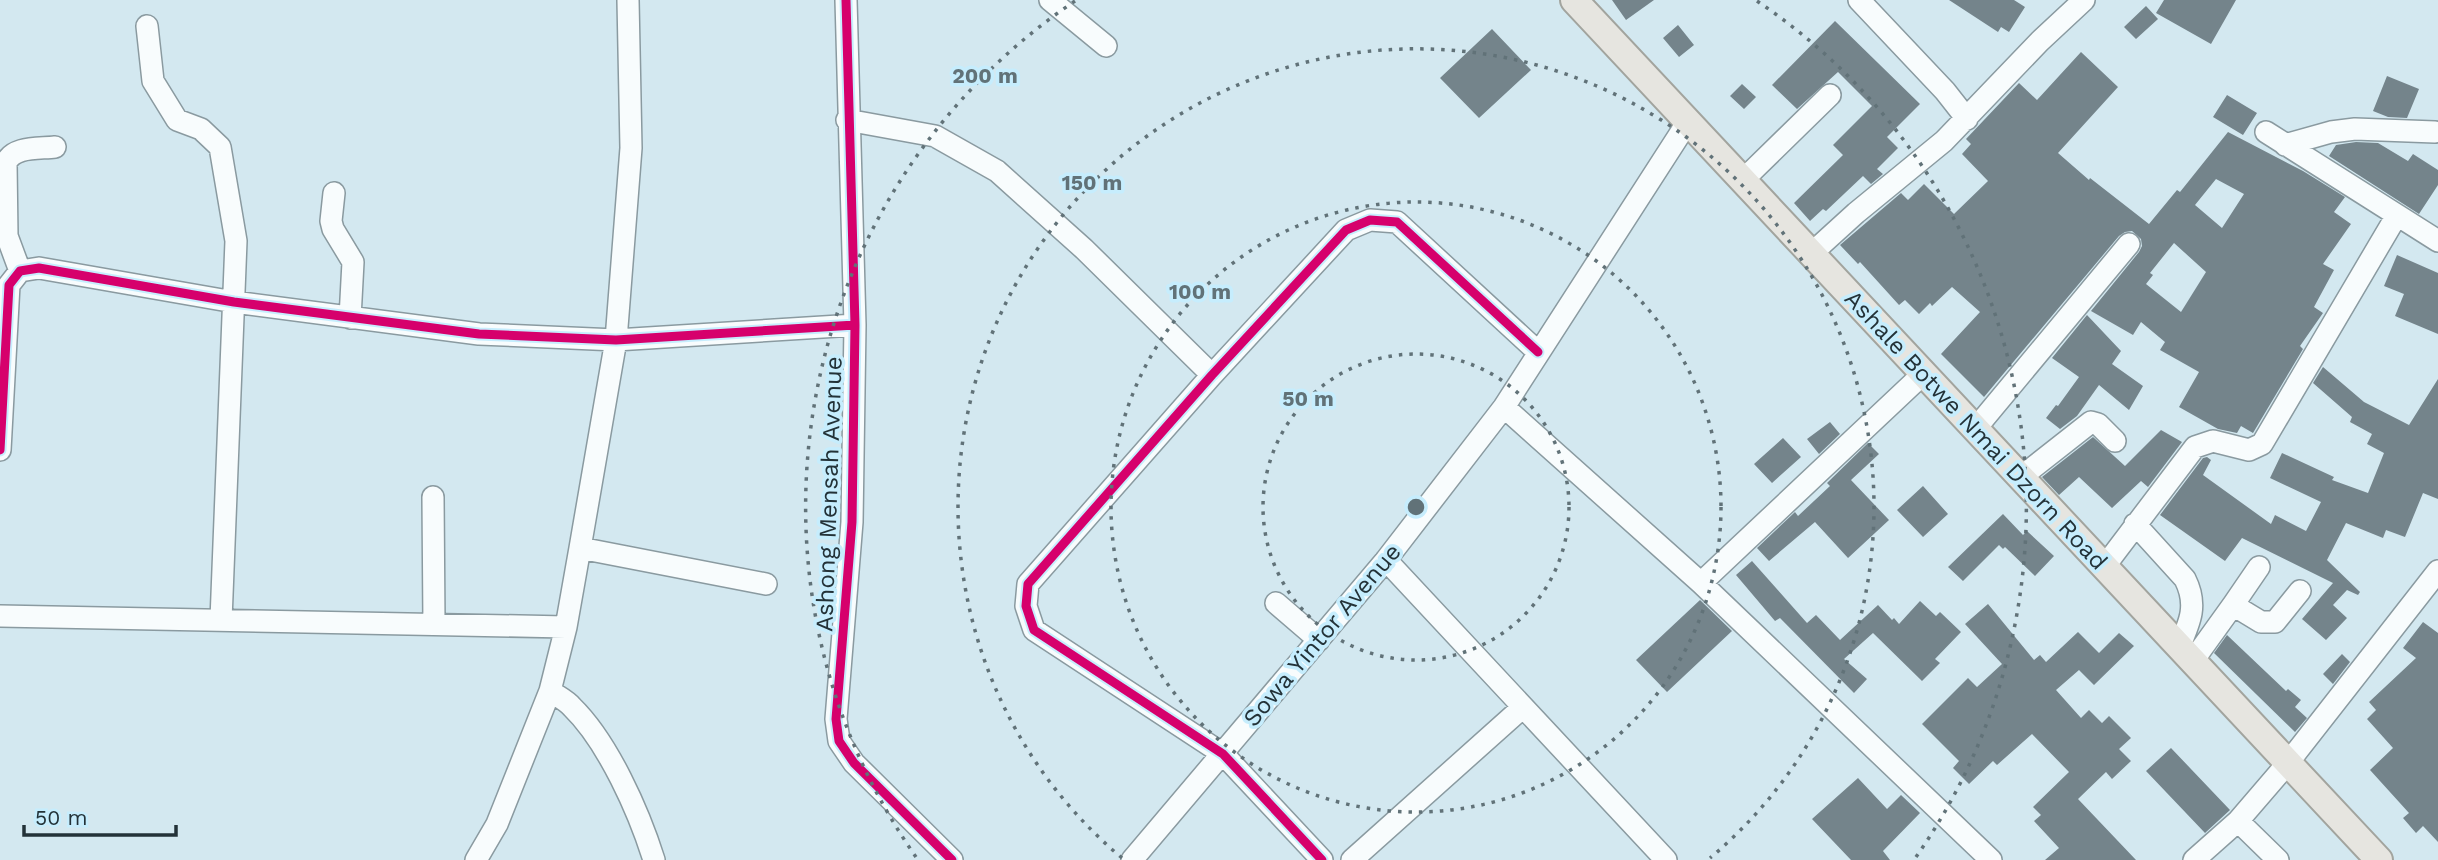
<svg xmlns="http://www.w3.org/2000/svg" width="2438" height="860" font-family="'Work Sans',sans-serif">
  <style>
    .building { fill: #74848b; fill-rule: evenodd }
    .lines { fill: none; stroke-linecap: round; stroke-linejoin: round }
    .minor-casing { stroke: #8a9aa0; stroke-width: 24 }
    .major-casing { stroke: #a2a49e; stroke-width: 30 }
    .minor { stroke: #f8fcfd; stroke-width: 21 }
    .major { stroke: #e6e5e0; stroke-width: 26 }
    .cycleway-casing { stroke: #c6edfd; stroke-width: 13 }
    .cycleway { stroke: #d6006c; stroke-width: 9 }
    .ring { fill: none; stroke: #617278; stroke-width: 3.5; stroke-dasharray: 3.5 7 }
    .labels { text-anchor: middle; stroke-width: 7; stroke-linejoin: round; paint-order: stroke }
    .street-label { font-size: 24px; fill: #233238; stroke: #c6edfd }
    .centre { fill: #617278; stroke: #c6edfd; stroke-width: 3.5 }
    .ring-label { font-size: 21px; text-anchor: middle; font-weight: bold; fill: #617278; stroke: #c6edfd; stroke-width: 7; stroke-linejoin: round; paint-order: stroke }
  </style>
  <rect width="100%" height="100%" fill="#d3e8f0"/>
  <path class="building" d="M1612 0H1654L1626 20Z
    M1949 0H2014L2025 7 2009 32 2001 27 1998 32Z
    M2164 0H2236L2211 44 2156 13Z
    M2146 6 2158 19 2136 39 2124 27Z
    M1835 21 1920 104 1887 137 1898 148 1877 169 1883 174 1871 184 1863 176 1826 211 1823 209 1810 221 1794 203 1843 155 1833 145 1872 106 1838 72 1797 109 1772 85Z
    M1678 25 1694 45 1679 57 1663 38Z
    M1492 29 1531 70 1479 118 1440 78Z
    M2081 52 2118 87 2058 153 2089 180 2090 178 2149 224 2177 190 2180 192 2228 132 2303 171 2345 197 2334 212 2351 224 2323 264 2334 270 2314 307 2323 313 2300 346 2303 349 2253 433 2241 426 2237 433 2218 429 2179 407 2199 372 2160 350 2165 342 2141 322 2133 335 2091 311 2139 252 2142 246 2141 239 2132 231 2125 232 2119 236 1984 397 1941 354 1980 312 1952 287 1932 306 1930 303 1919 314 1905 300 1899 305 1860 262 1858 264 1840 245 1901 193 1908 200 1924 184 1954 214 1988 181 1962 154 1971 144 1966 139 2019 83 2037 100ZM2216 179 2244 194 2222 228 2195 205ZM2174 243 2206 272 2181 312 2146 284 2153 275 2150 273Z
    M2387 76 2419 89 2407 118 2388 117 2373 111Z
    M1742 84 1756 97 1744 109 1730 96Z
    M2227 95 2257 113 2243 135 2213 117Z
    M2356 142 2378 143 2408 161 2413 154 2438 170V185L2419 214 2329 156 2336 145Z
    M2397 255 2438 273V334L2395 316 2404 294 2384 286Z
    M2087 315 2121 351 2112 364 2143 386 2129 410 2099 385 2077 416 2060 429 2046 418 2056 405 2058 406 2079 377 2052 358Z
    M2323 367 2364 402 2409 425 2438 379V499L2423 493 2405 537 2386 530 2383 538 2346 523 2327 560 2360 592 2358 595 2347 590 2333 605 2347 618 2326 640 2302 619 2333 583 2242 538 2225 561 2160 515 2203 458 2207 457 2211 460 2203 475 2271 524 2275 515 2306 531 2321 502 2270 478 2282 453 2334 477 2332 480 2368 493 2384 453 2367 444 2372 434 2350 422 2352 417 2313 383Z
    M1830 422 1840 434 1819 454 1807 439Z
    M2161 430 2182 442 2148 487 2141 481 2112 508 2079 477 2059 495 2042 477 2093 437 2125 466Z
    M1783 438 1801 457 1772 483 1754 464Z
    M1868 443 1879 454 1851 480 1889 520 1848 558 1815 522 1769 561 1757 548 1795 512 1798 516 1830 486 1827 483Z
    M1923 486 1948 514 1923 537 1897 510Z
    M2003 514 2023 535 2027 531 2054 556 2035 576 2005 547 2003 549 1999 545 1963 581 1948 567Z
    M1752 561 1807 623 1816 615 1840 640 1878 605 1892 620 1894 618 1899 624 1920 601 1936 616 1940 612 1961 632 1935 659 1940 663 1922 681 1873 633 1844 659 1867 679 1854 693 1780 618 1775 621 1736 575Z
    M1700 600 1732 631 1667 692 1636 660Z
    M1988 604 2034 660 2040 655 2046 662 2078 632 2099 653 2119 633 2134 646 2094 685 2079 670 2056 690 2081 718 2089 710 2102 723 2109 716 2131 738 2119 749 2131 761 2112 779 2106 772 2078 799 2136 860H2045L2059 848 2034 821 2041 815 2033 807 2069 772 2032 734 1997 765 1993 761 1969 784 1953 768 1959 761 1922 724 1968 678 1977 687 2002 664 1965 624Z
    M2423 622 2438 633V842L2423 826 2416 833 2403 818 2409 813 2370 770 2393 748 2367 719 2376 710 2369 702 2416 658 2403 648Z
    M2227 635 2286 691 2288 689 2301 700 2295 707 2307 718 2295 732 2214 653Z
    M2342 654 2350 662 2333 684 2323 674Z
    M2171 748 2230 810 2205 833 2146 771Z
    M1858 778 1887 809 1901 795 1920 813 1883 851 1890 860H1851L1812 819Z"/>
  <g class="lines">
    <defs>
      <path id="minor" d="M846 0 855 325 852 522 836 719 839 741 854 763 952 860
        M1050 0 1106 46
        M1859 0 1945 91 1967 119
        M147 26 153 81 177 120 201 129 220 147 236 241 221 620
        M847 120 935 136 997 171 1084 249 1212 375
        M2266 132 2438 241
        M2285 145 2331 132 2355 129 2435 132
        M1743 180 1830 95
        M334 193 331 221 333 229 353 262 350 318
        M1812 253 1856 213 1944 141 2040 41 2084 0
        M20 271 7 236 6 163C13 146 38 149 55 147
        M1504 407 1701 583 1991 860
        M1976 428 2129 244
        M0 450 9 285 20 271 39 268 234 302 479 334 616 340 855 325
        M2021 477 2091 422 2098 424 2115 441
        M433 497 434 624
        M2135 524 2185 579C2198 605 2190 622 2179 647
        M580 548 766 584
        M1386 560 1666 860
        M2104 567 2195 447 2213 441 2249 450 2262 444 2397 215
        M1701 583 1923 374
        M1276 603 1319 640
        M2233 605 2259 567
        M0 616 566 627
        M2192 662 2233 605 2261 622H2275L2300 591
        M550 691C557 696 566 700 572 707 608 742 639 812 654 860
        M2238 821 2278 860
        M476 860 497 824 550 691 566 627 580 548 616 340 631 148 628 0
        M1132 860 1386 560 1504 407 1687 123
        M1322 860 1223 754 1034 630 1026 606 1028 584 1212 375 1346 230 1370 220 1397 222 1538 352
        M1352 860 1523 707
        M2194 860 2238 821 2287 764 2438 571"/>
      <path id="major" d="M1574 0 2379 860"/>
    </defs>
    <use href="#minor" class="minor-casing"/>
    <use href="#major" class="major-casing"/>
    <use href="#minor" class="minor"/>
    <use href="#major" class="major"/>
    <defs>
      <path id="cycleway" d="M846 0 855 325 852 522 836 719 839 741 854 763 952 860
        M0 450 9 285 20 271 39 268 234 302 479 334 616 340 855 325
        M1322 860 1223 754 1034 630 1026 606 1028 584 1212 375 1346 230 1370 220 1397 222 1538 352"/>
    </defs>
    <use href="#cycleway" class="cycleway-casing"/>
    <use href="#cycleway" class="cycleway"/>
  </g>
  <g class="ring">
    <circle cx="1416" cy="507" r="153"/>
    <circle cx="1416" cy="507" r="305"/>
    <path d="M1122 858A458 458 0 1 1 1710 858"/>
    <path d="M916 857A610 610 0 0 1 1075 1M1757 1A610 610 0 0 1 1916 857"/>
  </g>
  <g class="labels">
    <g class="street-label">
      <text transform="translate(1976 430) rotate(47)" y="8">Ashale Botwe Nmai Dzorn Road</text>
      <text transform="translate(829 494) rotate(-88)" y="8">Ashong Mensah Avenue</text>
      <text transform="translate(1322 635) rotate(-50)" y="8">Sowa Yintor Avenue</text>
    </g>
  </g>
  <circle cx="1416" cy="507" r="10" class="centre"/>
  <g class="ring-label">
    <text x="985" y="83">200 m</text>
    <text x="1092" y="190">150 m</text>
    <text x="1200" y="299">100 m</text>
    <text x="1308" y="406">50 m</text>
  </g>
  <path d="M24 825v10h152v-10" fill="none" stroke="#233238" stroke-width="3.5"/>
  <text x="35" y="825" font-size="21" fill="#233238" stroke="#c6edfd" stroke-width="5" paint-order="stroke">50 m</text>
</svg>
